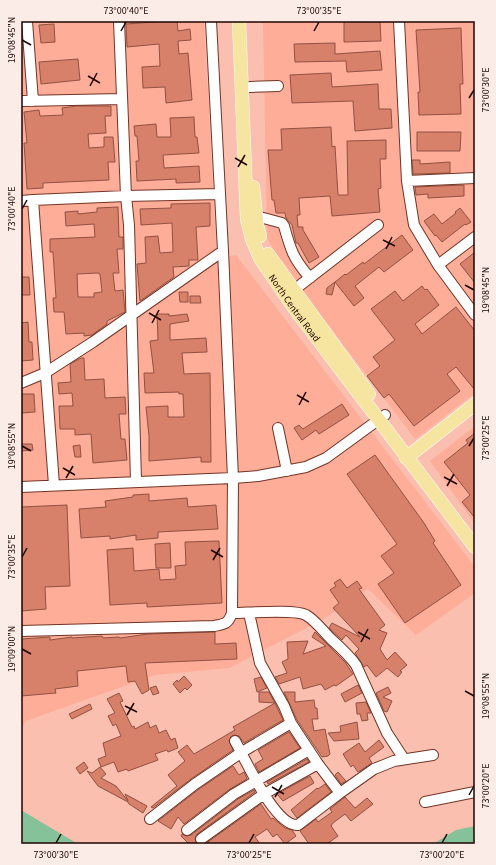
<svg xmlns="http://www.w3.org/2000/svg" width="496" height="865" font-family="'Source Sans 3',sans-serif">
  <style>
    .built { fill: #fead98 }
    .green { fill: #85c29a }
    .building { fill: #d7806a; stroke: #925141; fill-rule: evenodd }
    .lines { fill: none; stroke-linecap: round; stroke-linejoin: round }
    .minor-casing { stroke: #723425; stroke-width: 12 }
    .major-casing { stroke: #fff; stroke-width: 14 }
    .minor { stroke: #fff; stroke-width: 10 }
    .major { stroke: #f6e5a1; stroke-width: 13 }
    .ticks { fill: none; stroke: #1c0502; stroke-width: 1.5 }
    .labels { text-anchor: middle; stroke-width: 3; stroke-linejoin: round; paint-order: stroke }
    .street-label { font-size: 10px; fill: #1c0502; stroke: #fcece8 }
    .neatline { fill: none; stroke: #1c0502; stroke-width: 1.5 }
    .ticks-label { font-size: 10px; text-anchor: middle; fill: #1c0502 }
  </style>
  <rect width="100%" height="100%" fill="#fbbfaf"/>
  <path class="built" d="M21 21H204L217 259 236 255 475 567V593L416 635 368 589 322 620 229 668 155 675 26 721 21 729Z
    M263 21H475V393L415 439 282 264 267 238Z
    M475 426V524L430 461Z"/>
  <path class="green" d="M21 810 78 844H21Z
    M475 826V844H433L456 830Z"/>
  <path class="building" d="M167 21H177L178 31 190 29 191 40 178 41 179 54 188 53 192 100 166 103 165 87 143 88 142 67 160 66 159 44 127 47 126 24Z
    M344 21H380L381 41 344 42Z
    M54 24 55 42 41 43 39 25Z
    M461 28 463 84H460L461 114 419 115 418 92H420L416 30Z
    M335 43V54L380 51 382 70 347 72 346 61 295 62 294 44Z
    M78 59 80 80 41 84 39 62Z
    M331 73 332 87 378 84 379 109H391L392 128 355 131 353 101 292 103 290 75Z
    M76 106H111V116H105L106 133 88 134 89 148 104 147V137H113L115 162H108L109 180 43 183V188L27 189 24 143H27L24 112 39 110 40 116 63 115 62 108Z
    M194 117 195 137H197L199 153 163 155 164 168 199 166 200 182 176 183V179L137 181 136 161H139L137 136H135L134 126 156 124 157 137H171L170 118Z
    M331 127 332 147 335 146 338 195H348L347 141 386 140V159H380L381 188 378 189 380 212 332 216 330 196 299 198 300 215H297L298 227H303V230L319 257 309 263 298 243H296L292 225 286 218 285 213H276L274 200H272L268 150H282L281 129Z
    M417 132H461L460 151H417Z
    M412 160H420V164L450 162V173L413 174Z
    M464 185V196L428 198V194L416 195 415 187Z
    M210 203V226L196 227 198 260H189V266L173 267 174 277 140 301 137 264 146 263 145 237 158 236 160 253 173 252 172 223 141 225 140 209 171 208V204Z
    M118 207 119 237H123V249H117L119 273H113L115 291 123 290 125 312 107 321V324L92 335 84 336V333L66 334 64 312H54L53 298H56L53 252H50V239L95 237 94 224 66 226 65 212 78 211V214L97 212V208ZM98 273 100 274 102 292 94 293V297H78L77 274Z
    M460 208 471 222 466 225 465 224 442 242 436 235 435 236 424 221 434 214 442 224 456 213 455 212Z
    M402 235 413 250 384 272 379 267 355 286 364 298 354 306 335 282 345 274 346 275 363 262 364 264Z
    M475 252V283L460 264Z
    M21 277H29L30 295H21Z
    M335 282 332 295 326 294 327 288Z
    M422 286 425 290 427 289 439 305 415 324 422 334 456 307 475 331V390L456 367 447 374 460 391 414 426 389 394 384 398 367 376 380 366 373 357 395 340 371 309 395 291 403 301Z
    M179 292H188V302H180Z
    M190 296H200L201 303H190Z
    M157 314H169V316L187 314 189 321 170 324V340L206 338 207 352 182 353 184 374 210 373 211 462H201V457L149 461V436L146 407 168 406V417H184L183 394H179V392L145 393 144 373H154L150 341 158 340Z
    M28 322 29 342H32L33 360 21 361V323Z
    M81 358H84L85 380 104 379 105 398 125 397 126 414H119L121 439H125L127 460 93 463 91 434 75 435V429H60L59 406H73L72 393 59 394 58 383 71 382 70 364Z
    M21 394H34L35 412 21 413Z
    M342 404 349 415 319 434 316 430 302 440 294 428 299 425 303 429Z
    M475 433V518L462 502 470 495 444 462 468 443 466 440Z
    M21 444H32L33 450 21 451Z
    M80 445 81 457H75L73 446Z
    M375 455 424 523 435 541 433 543 461 585 405 623 378 584 394 573 381 556 397 544 347 474Z
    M149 494V501L187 498 188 507 216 505 218 529 158 532V538L136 540V535L110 539V536L81 538 79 509 106 507 105 501 133 497V495Z
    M67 505 70 586 45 587 46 609 21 611V507Z
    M219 541 222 603 147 607V603L110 605 107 550 133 548 134 571 159 569 160 580 176 579 175 566 186 565 185 542Z
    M170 543 171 568H156L155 544Z
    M340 579 347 588 357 581 362 588 359 589 385 625 379 630 387 633 380 649 387 660 395 652 407 665 400 671 402 672 398 677 387 668 376 677 367 665 364 667 355 653 359 649 346 635 342 640 329 628 332 623 360 637 333 608 339 603 330 590 336 586 334 583Z
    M215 632V644L236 643 237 659 145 663 149 690 142 694 135 681 128 682 126 666 77 671 78 686 55 689 56 693 21 696V639L50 637V640L72 637V638L102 636 103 638 119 637 120 638 148 634Z
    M315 632 345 662 353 674 336 686 334 685 325 690 321 684 303 689 300 677 279 684 275 677 287 673 282 662 288 659 287 642 308 641 303 654 326 646 312 637Z
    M184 676 192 685 187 690 185 688 180 693 173 684 177 680 178 682Z
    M261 677 267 688 257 692 254 679Z
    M358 685 362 693 345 702 341 694Z
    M156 686 159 693 153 695 150 688Z
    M388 687 391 693 383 697 392 701 387 712 384 711 376 693Z
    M259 692H269L275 703 259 702Z
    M284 692H295V702L314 700 315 708H317L318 719H312L314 731 325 729 330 754 328 756 322 757 297 720Z
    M119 693 123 701 120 702 132 727 134 726 135 729 148 722 150 728 156 725 159 733 166 730 171 740 175 738 178 748 168 752 167 750 155 754 158 760 128 771 127 769 118 772 114 762 101 767 98 759 106 756 103 743 121 736 116 724 113 726 108 716 115 713 107 699Z
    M366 702 371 713H367L368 720 362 721 360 714H357L356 703Z
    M275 703 283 720 244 743 239 736 235 735 232 736 229 741 233 750 191 779 153 808 151 807 177 786 168 775 185 761 178 752 187 745 194 754 235 730 233 727Z
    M90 704 92 709 72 719 69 714Z
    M357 722 359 739 334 741 328 733 341 732 340 726Z
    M289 732 300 748 259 772 255 764 263 759 258 750Z
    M379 740 384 747 369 758 372 763 358 772 353 765 351 767 343 754 359 743 365 752Z
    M307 759 309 762 268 784 267 782Z
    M84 762 88 768 80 774 76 768Z
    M233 766 239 775 244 772 247 779 230 789 184 824 178 817 171 829 158 821 199 789Z
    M100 767 106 774 101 778 116 786 128 801 125 794 147 806 143 813 129 804 128 802 98 786 87 771 92 773Z
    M338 772 346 781 341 784 335 775Z
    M310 776 314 783 283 801 277 794Z
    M325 784 331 792 297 818 291 810 317 788 318 789Z
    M254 790 255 792 197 834 195 839 197 844H189L181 836 182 834 187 836 191 835 238 799Z
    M345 797 355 808 367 798 373 804 351 821 345 814 333 823 331 826 338 836 327 844H309L300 831 316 819 318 822 332 812 330 809Z
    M261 804 271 819 273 818 285 828 292 830 296 836 285 844 277 834 273 837 267 829 255 837 260 844H205Z"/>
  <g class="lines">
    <defs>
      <path id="minor" d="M27 21 33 101
        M399 21 407 181 414 225 438 265 475 315
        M250 87 278 86
        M21 101 122 99
        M407 181 475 178
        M21 201 33 200
        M256 216 282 223 284 226C291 251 293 258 310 278
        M438 265 475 237
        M294 290 378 225
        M21 383 45 373 93 342 223 251
        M278 428 287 471
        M136 481 129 225 126 196 220 194
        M54 485 33 200 126 196 119 21
        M21 487 233 478 258 476 306 467 326 458 385 415
        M232 613C248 613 295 609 306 615 316 621 323 631 331 639 340 647 349 655 356 665L387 733 404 759
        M21 631 214 626C225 624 228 624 232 613L233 478 223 251 211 21
        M235 741C246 760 275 827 298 825L340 793 318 764 291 723 284 706 260 663 249 613
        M340 793 374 769 394 761 433 755
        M425 802 475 792
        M150 819 195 784 242 752 291 723
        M187 830 234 794 309 750
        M201 839 264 794 318 764"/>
      <g id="major">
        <path id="s1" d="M239 21 247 219 252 239 260 258 295 309 475 547"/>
        <path d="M253 187 257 225 260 236"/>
        <path d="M268 254 369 394"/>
        <path d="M406 458 475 404"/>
      </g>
    </defs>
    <use href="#minor" class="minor-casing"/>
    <use href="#major" class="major-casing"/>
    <use href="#minor" class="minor"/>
    <use href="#major" class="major"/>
  </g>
  <path class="ticks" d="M121 31 126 22M314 31 319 22M22 40 31 45M88 76 100 83M90 86 97 73M469 98 474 90M235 158 247 165M238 167 245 155M22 209 27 200M383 240 395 246M386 249 392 237M465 285 474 290M149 313 161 320M152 323 159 310M297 395 309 402M299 405 306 392M22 446 31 451M469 446 474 438M63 468 75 475M444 477 457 484M66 478 73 466M447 486 454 474M211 550 223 557M22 557 27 548M213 560 220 548M358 632 370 639M361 642 368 629M22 649 31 654M465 691 474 696M125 706 137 712M127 715 134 703M272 787 284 794M469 795 474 786M275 797 282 785M56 843 61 834M249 843 254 834M442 843 447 834"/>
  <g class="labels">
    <g class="street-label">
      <text dy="4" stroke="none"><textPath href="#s1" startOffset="300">North Central Road</textPath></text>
    </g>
  </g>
  <rect width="496" height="865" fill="none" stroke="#fcece8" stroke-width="44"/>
  <rect x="22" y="22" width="452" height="821" class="neatline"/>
  <g class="ticks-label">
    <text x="126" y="14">73°00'40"E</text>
    <text x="319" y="14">73°00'35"E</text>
    <text transform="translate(11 40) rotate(-90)" y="4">19°08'45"N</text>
    <text transform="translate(485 90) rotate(-90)" y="4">73°00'30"E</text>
    <text transform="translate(11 209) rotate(-90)" y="4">73°00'40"E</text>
    <text transform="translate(485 290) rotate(-90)" y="4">19°08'45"N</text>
    <text transform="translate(485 438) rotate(-90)" y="4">73°00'25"E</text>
    <text transform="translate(11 446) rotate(-90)" y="4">19°08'55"N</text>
    <text transform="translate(11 557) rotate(-90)" y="4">73°00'35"E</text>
    <text transform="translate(11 649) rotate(-90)" y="4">19°09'00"N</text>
    <text transform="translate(485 696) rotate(-90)" y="4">19°08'55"N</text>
    <text transform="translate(485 786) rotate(-90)" y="4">73°00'20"E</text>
    <text x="56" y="858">73°00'30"E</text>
    <text x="249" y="858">73°00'25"E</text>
    <text x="442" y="858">73°00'20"E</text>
  </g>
</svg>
